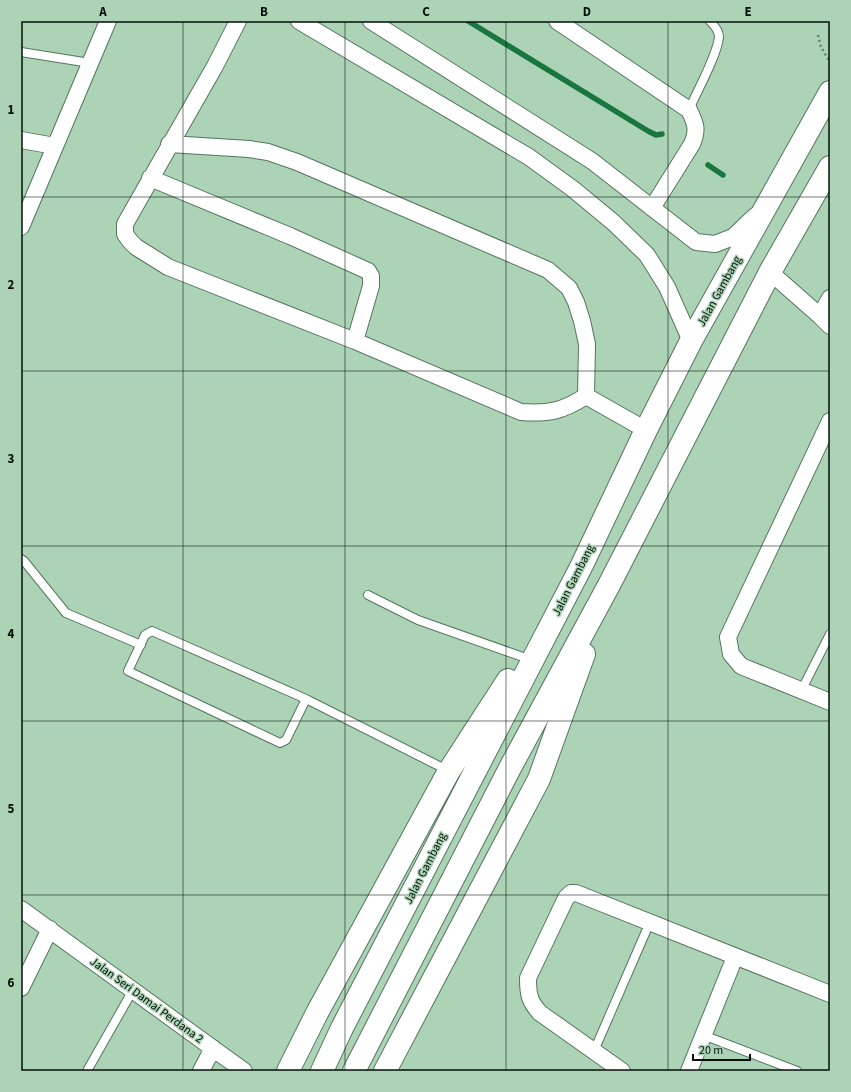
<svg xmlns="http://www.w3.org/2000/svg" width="851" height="1092" font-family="'Source Sans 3',sans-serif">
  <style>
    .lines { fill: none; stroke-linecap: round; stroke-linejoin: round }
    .stream { stroke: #187740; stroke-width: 5.5 }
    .service-casing { stroke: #53765d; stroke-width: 10 }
    .minor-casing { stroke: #53765d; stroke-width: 18 }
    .trunk-casing { stroke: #53765d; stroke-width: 24 }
    .path { stroke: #637e6a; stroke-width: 2.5; stroke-dasharray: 2 3; stroke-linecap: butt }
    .service { stroke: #fff; stroke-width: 8 }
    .minor { stroke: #fff; stroke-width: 16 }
    .trunk { stroke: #fff; stroke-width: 22 }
    .grid { fill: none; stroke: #041108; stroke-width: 1; stroke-opacity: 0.55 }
    .labels { text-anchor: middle; stroke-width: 3; stroke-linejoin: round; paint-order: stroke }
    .street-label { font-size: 12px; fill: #041108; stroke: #add3b6 }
    .neatline { fill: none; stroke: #041108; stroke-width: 1.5 }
    .grid-label { font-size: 13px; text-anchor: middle; font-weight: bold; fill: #041108 }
  </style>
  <rect width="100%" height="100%" fill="#add3b6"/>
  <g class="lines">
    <path class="stream" d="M468 21 648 131 656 135 662 134
      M708 165 723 175"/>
    <defs>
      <path id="service" d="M21 52 90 63
        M689 110C697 91 717 56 719 37 719 31 714 25 710 21
        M21 559 24 561 66 613 141 645
        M368 595 418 620 523 657
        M801 691 830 634
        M306 699 286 740 280 743 128 671 145 635 152 631 306 699 449 771
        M703 1035 797 1071
        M594 1051 650 922
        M87 1071 133 990"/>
      <path id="minor" d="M299 21 529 157 573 189 614 223 647 255 667 287 691 341
        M371 21 592 161 696 242 715 244 733 237 755 216
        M557 21 689 110C696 124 698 130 692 144L652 208
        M21 140 55 146
        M169 144 249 149 268 152 297 162 548 270 569 288 576 302 582 321 587 344 586 396C563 411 549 414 521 412L355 341 168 267 136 247 130 241 125 234V224L215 66 238 21
        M150 178 290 236 368 271 371 276V286L355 341
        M21 227 108 21
        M770 272 820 316 830 326
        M820 316 830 298
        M586 396 646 430
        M830 421 728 637 731 654 741 666 830 702
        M21 909 244 1071
        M21 988 50 929
        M201 1071 213 1048
        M622 1071 540 1013C529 1001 528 994 528 978L566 898 571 893H576L830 994
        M689 1071 735 957"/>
      <path id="trunk" d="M288 1071 317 1013 449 771 508 680
        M322 1071 342 1028 582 565 646 430 691 341 830 92
        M354 1071 511 766 609 585 770 272 830 167
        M385 1071 539 779 584 654"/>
    </defs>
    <use href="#service" class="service-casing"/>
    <use href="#minor" class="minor-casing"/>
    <use href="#trunk" class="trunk-casing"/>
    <path class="path" d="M818 35 821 47 830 62"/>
    <use href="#service" class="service"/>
    <use href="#minor" class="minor"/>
    <use href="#trunk" class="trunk"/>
  </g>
  <path class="grid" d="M183 21V1071M345 21V1071M506 21V1071M668 21V1071M21 197H830M21 371H830M21 546H830M21 721H830M21 895H830"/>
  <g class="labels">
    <g class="street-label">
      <text transform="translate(719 291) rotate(-61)" y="4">Jalan Gambang</text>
      <text transform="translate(573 580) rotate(-63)" y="4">Jalan Gambang</text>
      <text transform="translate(425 868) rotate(-63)" y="4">Jalan Gambang</text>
      <text transform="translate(147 1000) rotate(36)" y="4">Jalan Seri Damai Perdana 2</text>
    </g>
  </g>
  <rect width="851" height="1092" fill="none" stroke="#add3b6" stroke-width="44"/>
  <path d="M693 1054v6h57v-6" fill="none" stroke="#041108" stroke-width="2"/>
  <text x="699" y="1054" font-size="12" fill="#041108" stroke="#add3b6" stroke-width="3" paint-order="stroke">20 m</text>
  <rect x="22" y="22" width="807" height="1048" class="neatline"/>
  <g class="grid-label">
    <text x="103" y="16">A</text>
    <text x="264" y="16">B</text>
    <text x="426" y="16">C</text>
    <text x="587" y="16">D</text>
    <text x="748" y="16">E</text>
    <text x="11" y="114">1</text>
    <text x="11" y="289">2</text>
    <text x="11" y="463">3</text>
    <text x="11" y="638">4</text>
    <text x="11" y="813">5</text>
    <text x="11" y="987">6</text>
  </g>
</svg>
